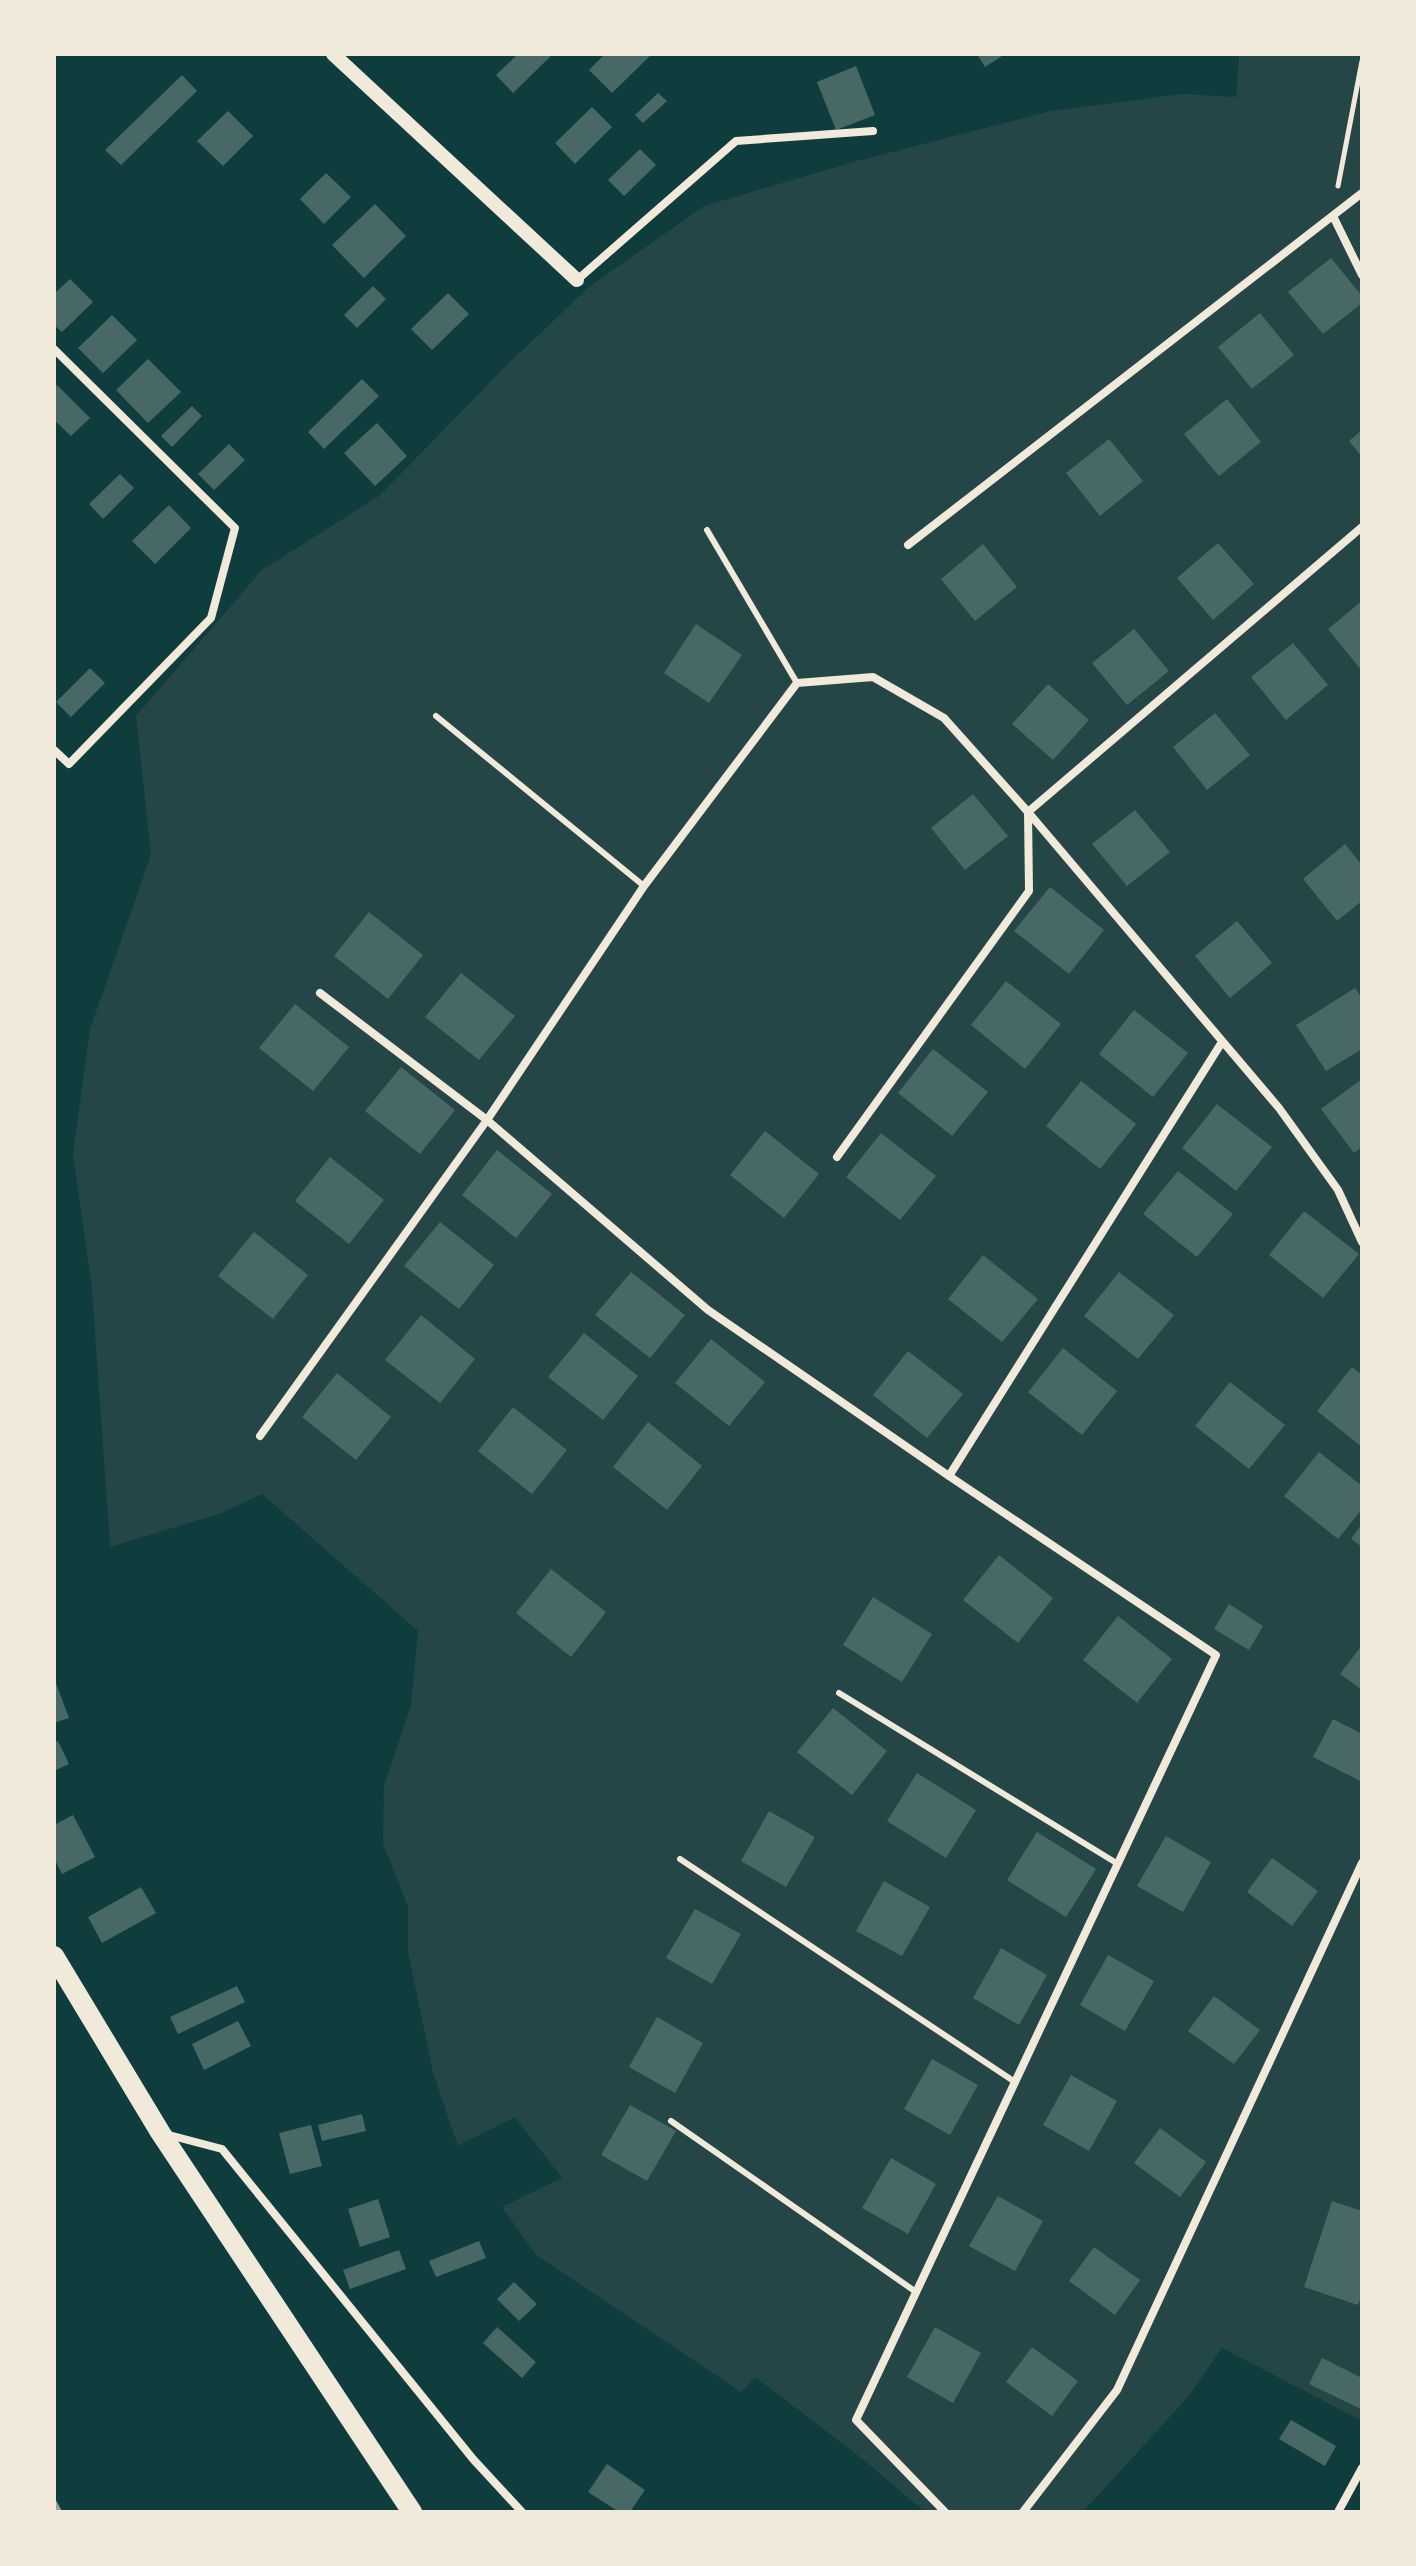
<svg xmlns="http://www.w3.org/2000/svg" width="1416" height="2566" font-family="Manrope,sans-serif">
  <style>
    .green { fill: #244646 }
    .building { fill: #486865 }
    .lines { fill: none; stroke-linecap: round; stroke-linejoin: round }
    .path { stroke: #f1e9da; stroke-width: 5 }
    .service { stroke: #f1e9da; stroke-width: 6 }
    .minor { stroke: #f1e9da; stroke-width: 8 }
    .tertiary { stroke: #f1e9da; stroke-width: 14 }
    .primary { stroke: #f1e9da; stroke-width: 20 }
    .rail { stroke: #97a49c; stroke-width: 6 }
  </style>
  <rect width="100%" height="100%" fill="#0f3d3e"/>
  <path class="green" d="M1239 54H1362V2421L1222 2348 1187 2398 1083 2512H925L864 2460 755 2377 741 2392 535 2254 502 2207 562 2178 515 2117 458 2146 433 2072 408 1952V1907L383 1843 384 1785 411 1705 418 1631 262 1494 222 1513 110 1547 92 1289 73 1154 90 1029 151 855 136 716 262 570 379 496 507 365 589 287 704 206 857 161 1051 111 1182 94 1236 97Z"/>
  <path class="building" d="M518 54H553L513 93 496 75Z
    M605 54H652L612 93 589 70Z
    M977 54H1005L985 67Z
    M856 66 875 115 836 130 817 82Z
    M182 75 197 91 121 165 105 150Z
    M658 93 667 101 643 123 635 115Z
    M592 107 612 127 575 164 555 143Z
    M228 111 253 136 223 166 197 141Z
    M640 149 656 165 624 196 608 180Z
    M326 173 351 197 324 224 300 199Z
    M375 204 406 236 364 278 332 245Z
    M1331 258 1362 296V303L1323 334 1288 292Z
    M70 279 93 302 62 332 54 325V294Z
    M373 286 386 299 357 328 344 315Z
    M448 293 469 314 432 350 411 329Z
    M1260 313 1294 355 1252 389 1218 347Z
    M112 315 137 340 103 373 78 348Z
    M148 359 181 392 148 423 116 390Z
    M362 379 379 396 324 449 308 432Z
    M57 385 90 418 71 436 54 420V388Z
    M1227 399 1261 442 1219 476 1184 434Z
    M192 406 202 416 172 447 161 436Z
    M377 423 407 456 375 486 344 453Z
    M1362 430V457L1349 441Z
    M1109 439 1143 481 1100 516 1066 473Z
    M229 444 245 460 214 490 198 474Z
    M120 474 134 488 103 519 89 504Z
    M169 505 191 528 155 564 132 541Z
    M1218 543 1254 584 1213 620 1177 578Z
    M983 544 1017 587 975 621 941 579Z
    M1362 601V671L1328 629Z
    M696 624 742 655 709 703 664 673Z
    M1134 629 1169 671 1127 705 1092 663Z
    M1293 643 1328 685 1286 720 1251 677Z
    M90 668 105 683 71 717 56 702Z
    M1048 684 1089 720 1053 760 1012 724Z
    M1215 713 1250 755 1207 790 1173 747Z
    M973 794 1008 836 965 870 931 828Z
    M1135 810 1170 852 1127 886 1092 844Z
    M1345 844 1362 865V901L1337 921 1303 879Z
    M1050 887 1104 930 1069 974 1014 931Z
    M369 912 423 955 388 999 334 956Z
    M1237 921 1272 963 1230 998 1195 956Z
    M461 973 515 1016 479 1060 425 1017Z
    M1006 981 1061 1024 1025 1069 971 1025Z
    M1355 988 1362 998V1049L1326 1071 1296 1025Z
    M295 1004 349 1047 313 1091 259 1048Z
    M1134 1010 1188 1053 1153 1097 1099 1054Z
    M933 1049 988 1092 952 1136 898 1093Z
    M401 1067 455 1110 420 1154 365 1111Z
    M1362 1079V1147L1354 1153 1321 1109Z
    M1081 1081 1136 1124 1100 1169 1046 1126Z
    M1217 1104 1272 1147 1236 1191 1182 1148Z
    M765 1131 819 1174 784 1218 730 1175Z
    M881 1133 936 1176 900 1220 846 1177Z
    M497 1150 552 1194 516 1238 462 1195Z
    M330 1157 384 1200 349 1244 295 1201Z
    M1178 1171 1233 1214 1197 1257 1143 1214Z
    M1304 1211 1359 1254 1323 1298 1269 1255Z
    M440 1222 494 1265 459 1309 404 1266Z
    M254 1232 308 1275 273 1319 218 1276Z
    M983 1255 1038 1299 1002 1342 948 1299Z
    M631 1272 685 1315 650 1358 595 1315Z
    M1119 1272 1174 1315 1138 1359 1084 1316Z
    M421 1315 475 1359 440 1403 385 1360Z
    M584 1333 638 1376 603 1420 548 1377Z
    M711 1339 765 1382 729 1426 675 1383Z
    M1063 1348 1117 1391 1082 1435 1028 1392Z
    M908 1351 963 1394 927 1438 873 1395Z
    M1352 1367 1362 1375V1447L1317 1411Z
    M337 1373 391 1417 356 1460 302 1417Z
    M1230 1382 1285 1425 1249 1469 1195 1426Z
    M513 1407 567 1450 532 1494 478 1451Z
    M648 1422 702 1466 667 1510 613 1467Z
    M1319 1452 1362 1486V1509L1338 1539 1284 1496Z
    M1362 1524V1547L1351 1539Z
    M999 1555 1053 1598 1018 1643 963 1600Z
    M551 1569 606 1612 571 1657 516 1613Z
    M873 1597 932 1634 902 1682 843 1645Z
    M1229 1604 1263 1626 1249 1650 1214 1629Z
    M1118 1616 1172 1659 1137 1703 1083 1660Z
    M1362 1645V1690L1340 1674Z
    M54 1678 69 1718 54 1723Z
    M833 1708 887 1751 852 1795 797 1752Z
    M1333 1719 1362 1734V1782L1313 1757Z
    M58 1741 69 1764 54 1771V1743Z
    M917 1773 976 1810 946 1858 887 1821Z
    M769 1811 815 1837 786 1887 741 1861Z
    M73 1815 95 1857 62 1874 54 1858V1825Z
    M1037 1832 1096 1869 1066 1917 1007 1880Z
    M1166 1836 1211 1862 1183 1912 1137 1886Z
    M1272 1858 1318 1891 1292 1926 1247 1892Z
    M884 1881 930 1907 902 1956 856 1931Z
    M141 1887 156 1913 102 1943 88 1917Z
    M695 1909 741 1934 712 1984 666 1958Z
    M1001 1948 1047 1975 1019 2025 973 1998Z
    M1108 1955 1154 1981 1125 2031 1080 2005Z
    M237 1986 245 2002 178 2034 170 2017Z
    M1214 1996 1260 2030 1234 2064 1188 2031Z
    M657 2017 703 2043 675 2093 629 2067Z
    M238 2021 251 2046 204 2070 192 2044Z
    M932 2059 978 2085 950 2135 904 2109Z
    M1071 2075 1117 2101 1089 2151 1043 2125Z
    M630 2105 676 2131 647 2181 601 2155Z
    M362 2114 366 2131 322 2141 318 2125Z
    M311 2125 322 2166 290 2174 279 2133Z
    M1160 2128 1206 2162 1180 2197 1134 2163Z
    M891 2158 936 2184 908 2234 862 2208Z
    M998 2196 1043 2221 1015 2271 969 2246Z
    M378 2199 390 2237 360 2247 348 2209Z
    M1332 2201 1362 2211V2293L1358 2305 1304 2287Z
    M479 2241 486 2258 436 2277 429 2261Z
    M1094 2247 1140 2280 1115 2315 1069 2281Z
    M399 2250 406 2269 350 2289 343 2270Z
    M514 2282 537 2304 519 2321 497 2299Z
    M497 2327 536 2362 522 2378 483 2343Z
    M935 2327 981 2353 953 2403 907 2377Z
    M1032 2347 1078 2381 1052 2416 1006 2382Z
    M1322 2358 1362 2378 1361 2409 1309 2384Z
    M1291 2420 1336 2446 1325 2466 1279 2439Z
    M607 2464 645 2490 630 2512H619L588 2492Z"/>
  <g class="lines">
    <path class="path" d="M1338 186 1362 61"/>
    <path class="service" d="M707 530 797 683
      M436 716 644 886
      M839 1693 1118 1864
      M680 1859 1015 2082
      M671 2121 916 2292"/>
    <path class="minor" d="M1333 216 1362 275
      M577 280 736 141 873 131
      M54 349 235 528 211 618 69 764 54 750
      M908 545 1362 193
      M320 993 487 1120 708 1310 949 1476 1216 1655 856 2420 945 2512
      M837 1157 1029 891 1028 812 1362 527
      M260 1436 487 1120 644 886 797 683 873 677 944 718 1028 812 1279 1108 1338 1190 1362 1242
      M949 1476 1222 1042
      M165 2134 222 2149 473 2459 522 2512
      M1023 2512 1117 2390 1362 1863
      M1338 2512 1362 2468"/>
    <path class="tertiary" d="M333 54 577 280"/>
    <path class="primary" d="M54 1956 160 2132 412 2512"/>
    <path class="rail" d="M54 2503 59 2512"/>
  </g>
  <rect width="1416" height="2566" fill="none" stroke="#f1e9da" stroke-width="112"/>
</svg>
